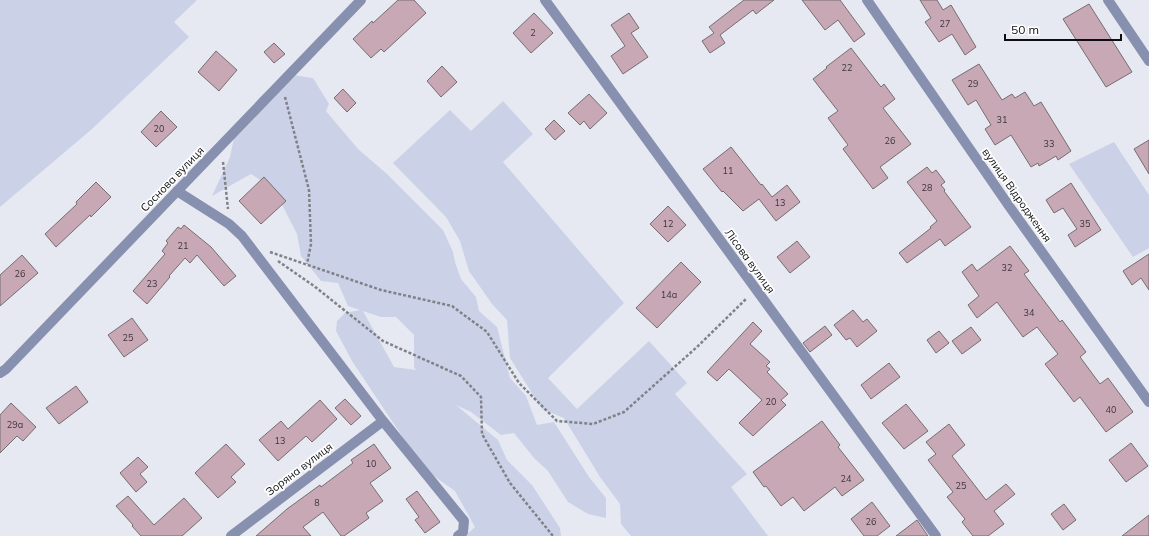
<svg xmlns="http://www.w3.org/2000/svg" width="1149" height="536" font-family="Mulish,sans-serif">
  <style>
    .green { fill: #cbd2e7; fill-rule: evenodd }
    .building { fill: #c9a8b6; stroke: #756d70 }
    .lines { fill: none; stroke-linecap: round; stroke-linejoin: round }
    .path { stroke: #808288; stroke-width: 2.5; stroke-dasharray: 3 2; stroke-linecap: butt }
    .street { stroke: #8791af; stroke-width: 10 }
    .labels { text-anchor: middle; stroke-width: 3.5; stroke-linejoin: round; paint-order: stroke }
    .number-label { font-size: 9px; fill: #3c343a }
    .street-label { font-size: 11px; fill: #0d0e11; stroke: #fff }
  </style>
  <rect width="100%" height="100%" fill="#e6e9f1"/>
  <path class="green" d="M0 0H197L174 22 189 37 92 129 0 207Z
    M285 74 313 78 329 104 326 111 358 149 387 174 443 230 453 252 455 262 461 279 476 297 479 311 497 327 510 378 526 396 537 425 554 422 589 477 606 498V518L588 514 568 502 548 471 534 458 514 433 501 435 471 412 456 405 498 440 507 460 532 485 560 528 561 536H465L475 527 455 491 424 469 352 361 336 331 337 321 345 313 360 310 348 306 338 283 321 281 301 256 297 234 274 189 251 174 212 196 230 157 235 133 259 98ZM363 311 381 317H396L414 335V367L416 370 394 367Z
    M503 101 533 134 503 162 624 303 548 378 577 409 649 341 687 383 675 394 747 474 731 487 768 536H631L621 524 620 504 600 477 564 418 542 409 510 358 507 320 492 304 469 271 460 241 446 217 393 163 450 110 471 131Z
    M1114 142 1149 195V248L1133 257 1069 164Z"/>
  <path class="building" d="M398 0H414L426 13 384 52 381 49 371 58 353 39 372 21 373 23Z
    M744 0H774L756 14 753 10 720 35 725 43 710 53 702 41 714 33 709 27Z
    M802 0H840L865 34 854 42 838 20 825 30Z
    M920 0H937L943 10 951 5 976 47 965 55 952 34 939 42 925 22 931 18Z
    M1089 4 1132 72 1106 87 1063 19Z
    M534 13 553 33 531 53 513 33Z
    M629 13 639 28 631 33 648 57 623 74 611 56 625 46 611 25Z
    M274 43 285 54 274 63 264 52Z
    M851 48 881 87 884 84 895 99 883 108 911 144 880 167 888 178 873 189 843 149 848 145 828 118 838 111 813 79 827 68 826 67Z
    M216 51 237 70 219 91 198 72Z
    M979 64 1002 100 1012 94 1015 98 1025 92 1034 106 1041 102 1071 151 1058 160 1056 156 1039 166 1038 163 1031 167 1011 135 995 145 985 129 991 125 976 100 968 105 952 80Z
    M442 66 457 82 441 97 427 81Z
    M343 89 356 103 347 112 334 98Z
    M589 94 607 113 590 129 584 121 580 125 568 113Z
    M161 111 177 127 156 147 141 132Z
    M554 120 565 131 555 140 545 129Z
    M1149 140V174L1134 149Z
    M731 147 761 185 762 184 772 197 787 185 800 202 776 221 759 199 743 211 723 191 722 192 703 169Z
    M927 167 932 173 936 170 945 182 941 185 945 190 944 191 971 227 945 246 940 239 907 263 899 253 931 228 930 227 937 221 907 182Z
    M264 177 286 201 261 224 239 201Z
    M96 182 111 197 91 217 90 215 56 247 45 234 77 204 76 202Z
    M1071 183 1101 230 1075 247 1068 235 1077 229 1063 208 1054 213 1046 200Z
    M668 206 686 225 668 242 650 224Z
    M184 225 211 247 236 276 224 286 197 255 190 263 185 258 169 276 170 277 147 304 133 291 165 254 162 251 168 243 166 241 178 227 181 229Z
    M797 241 810 257 790 273 777 257Z
    M1010 246 1029 271 1024 274 1060 322 1062 320 1086 352 1080 357 1100 384 1108 378 1133 412 1106 432 1080 397 1074 402 1045 364 1058 354 1037 327 1023 337 997 302 977 318 968 305 979 296 962 272 972 264 977 271Z
    M1149 254V290L1141 278 1132 285 1123 271Z
    M22 255 38 273 0 306V275Z
    M681 262 701 282 657 328 636 308Z
    M853 310 863 322 867 319 877 331 857 347 850 338 846 340 834 325Z
    M132 318 148 340 124 357 108 335Z
    M753 322 762 331 750 344 770 362 766 366 770 369 767 372 788 394 781 400 786 405 753 436 739 423 762 400 729 369 717 381 707 372Z
    M825 326 832 335 810 352 803 343Z
    M971 327 981 340 962 354 952 341Z
    M939 331 949 343 936 353 927 340Z
    M889 363 900 377 871 399 861 385Z
    M76 386 88 402 59 424 46 408Z
    M345 399 361 416 351 425 335 408Z
    M320 400 337 419 312 442 306 436 278 461 259 440 281 421 288 429Z
    M11 403 36 427 23 441 17 436 0 453V415Z
    M906 404 928 431 904 449 882 423Z
    M822 421 840 445 838 447 864 480 842 496 835 487 804 511 793 497 781 506 766 486 764 487 753 472Z
    M949 424 965 445 952 456 986 500 1006 484 1015 494 994 511 1004 524 988 536H973L962 522 965 519 947 497 953 492 928 460 936 454 926 442Z
    M1131 443 1148 466 1126 482 1109 460Z
    M226 444 245 464 231 477 236 482 218 498 195 473Z
    M374 444 391 468 370 483 383 501 366 513 369 518 344 536H341L323 512 303 527 311 536H256L287 509 320 485 321 487 353 463 351 460Z
    M138 457 148 467 140 474 147 482 136 492 120 473Z
    M417 491 440 522 425 533 415 520 419 517 406 499Z
    M128 496 154 525 184 498 202 518 182 536H141L132 526 133 525 116 506Z
    M872 502 890 526 877 536H864L851 519Z
    M1064 504 1076 520 1063 530 1051 514Z
    M1149 515V536H1122Z
    M917 520 928 536H896Z"/>
  <g class="lines">
    <path class="path" d="M285 97 309 190 311 244 307 264
      M223 162 228 209
      M270 252 381 290 452 306 487 332 519 383 557 421 593 424 624 412 697 347 747 298
      M278 261 314 286 383 341 461 376 481 397 482 434 510 483 553 536"/>
    <path class="street" d="M545 0 936 536
      M867 0 1009 206 1149 402
      M1108 0 1149 61
      M177 191 229 224 242 236 383 421 464 521 463 532 458 536
      M0 373 6 369 361 0
      M231 536 383 421"/>
  </g>
  <g class="labels">
    <g class="number-label">
      <text x="945" y="27">27</text>
      <text x="533" y="36">2</text>
      <text x="847" y="71">22</text>
      <text x="973" y="87">29</text>
      <text x="1002" y="123">31</text>
      <text x="159" y="132">20</text>
      <text x="890" y="144">26</text>
      <text x="1049" y="147">33</text>
      <text x="728" y="174">11</text>
      <text x="927" y="191">28</text>
      <text x="780" y="206">13</text>
      <text x="668" y="227">12</text>
      <text x="1085" y="227">35</text>
      <text x="183" y="249">21</text>
      <text x="1007" y="271">32</text>
      <text x="20" y="277">26</text>
      <text x="152" y="287">23</text>
      <text x="669" y="298">14а</text>
      <text x="1029" y="316">34</text>
      <text x="128" y="341">25</text>
      <text x="771" y="405">20</text>
      <text x="1111" y="413">40</text>
      <text x="15" y="428">29а</text>
      <text x="280" y="444">13</text>
      <text x="371" y="467">10</text>
      <text x="846" y="482">24</text>
      <text x="961" y="489">25</text>
      <text x="317" y="506">8</text>
      <text x="871" y="525">26</text>
    </g>
    <g class="street-label">
      <text transform="translate(172 179) rotate(-46)" y="4">Соснова вулиця</text>
      <text transform="translate(1017 195) rotate(55)" y="4">вулиця Відродження</text>
      <text transform="translate(750 261) rotate(54)" y="4">Лісова вулиця</text>
      <text transform="translate(299 469) rotate(-37)" y="4">Зоряна вулиця</text>
    </g>
  </g>
  <path d="M1005 34v6h116v-6" fill="none" stroke="#0d0e11" stroke-width="2"/>
  <text x="1011" y="34" font-size="12" fill="#0d0e11" stroke="#ffffff" stroke-width="3" paint-order="stroke">50 m</text>
</svg>
